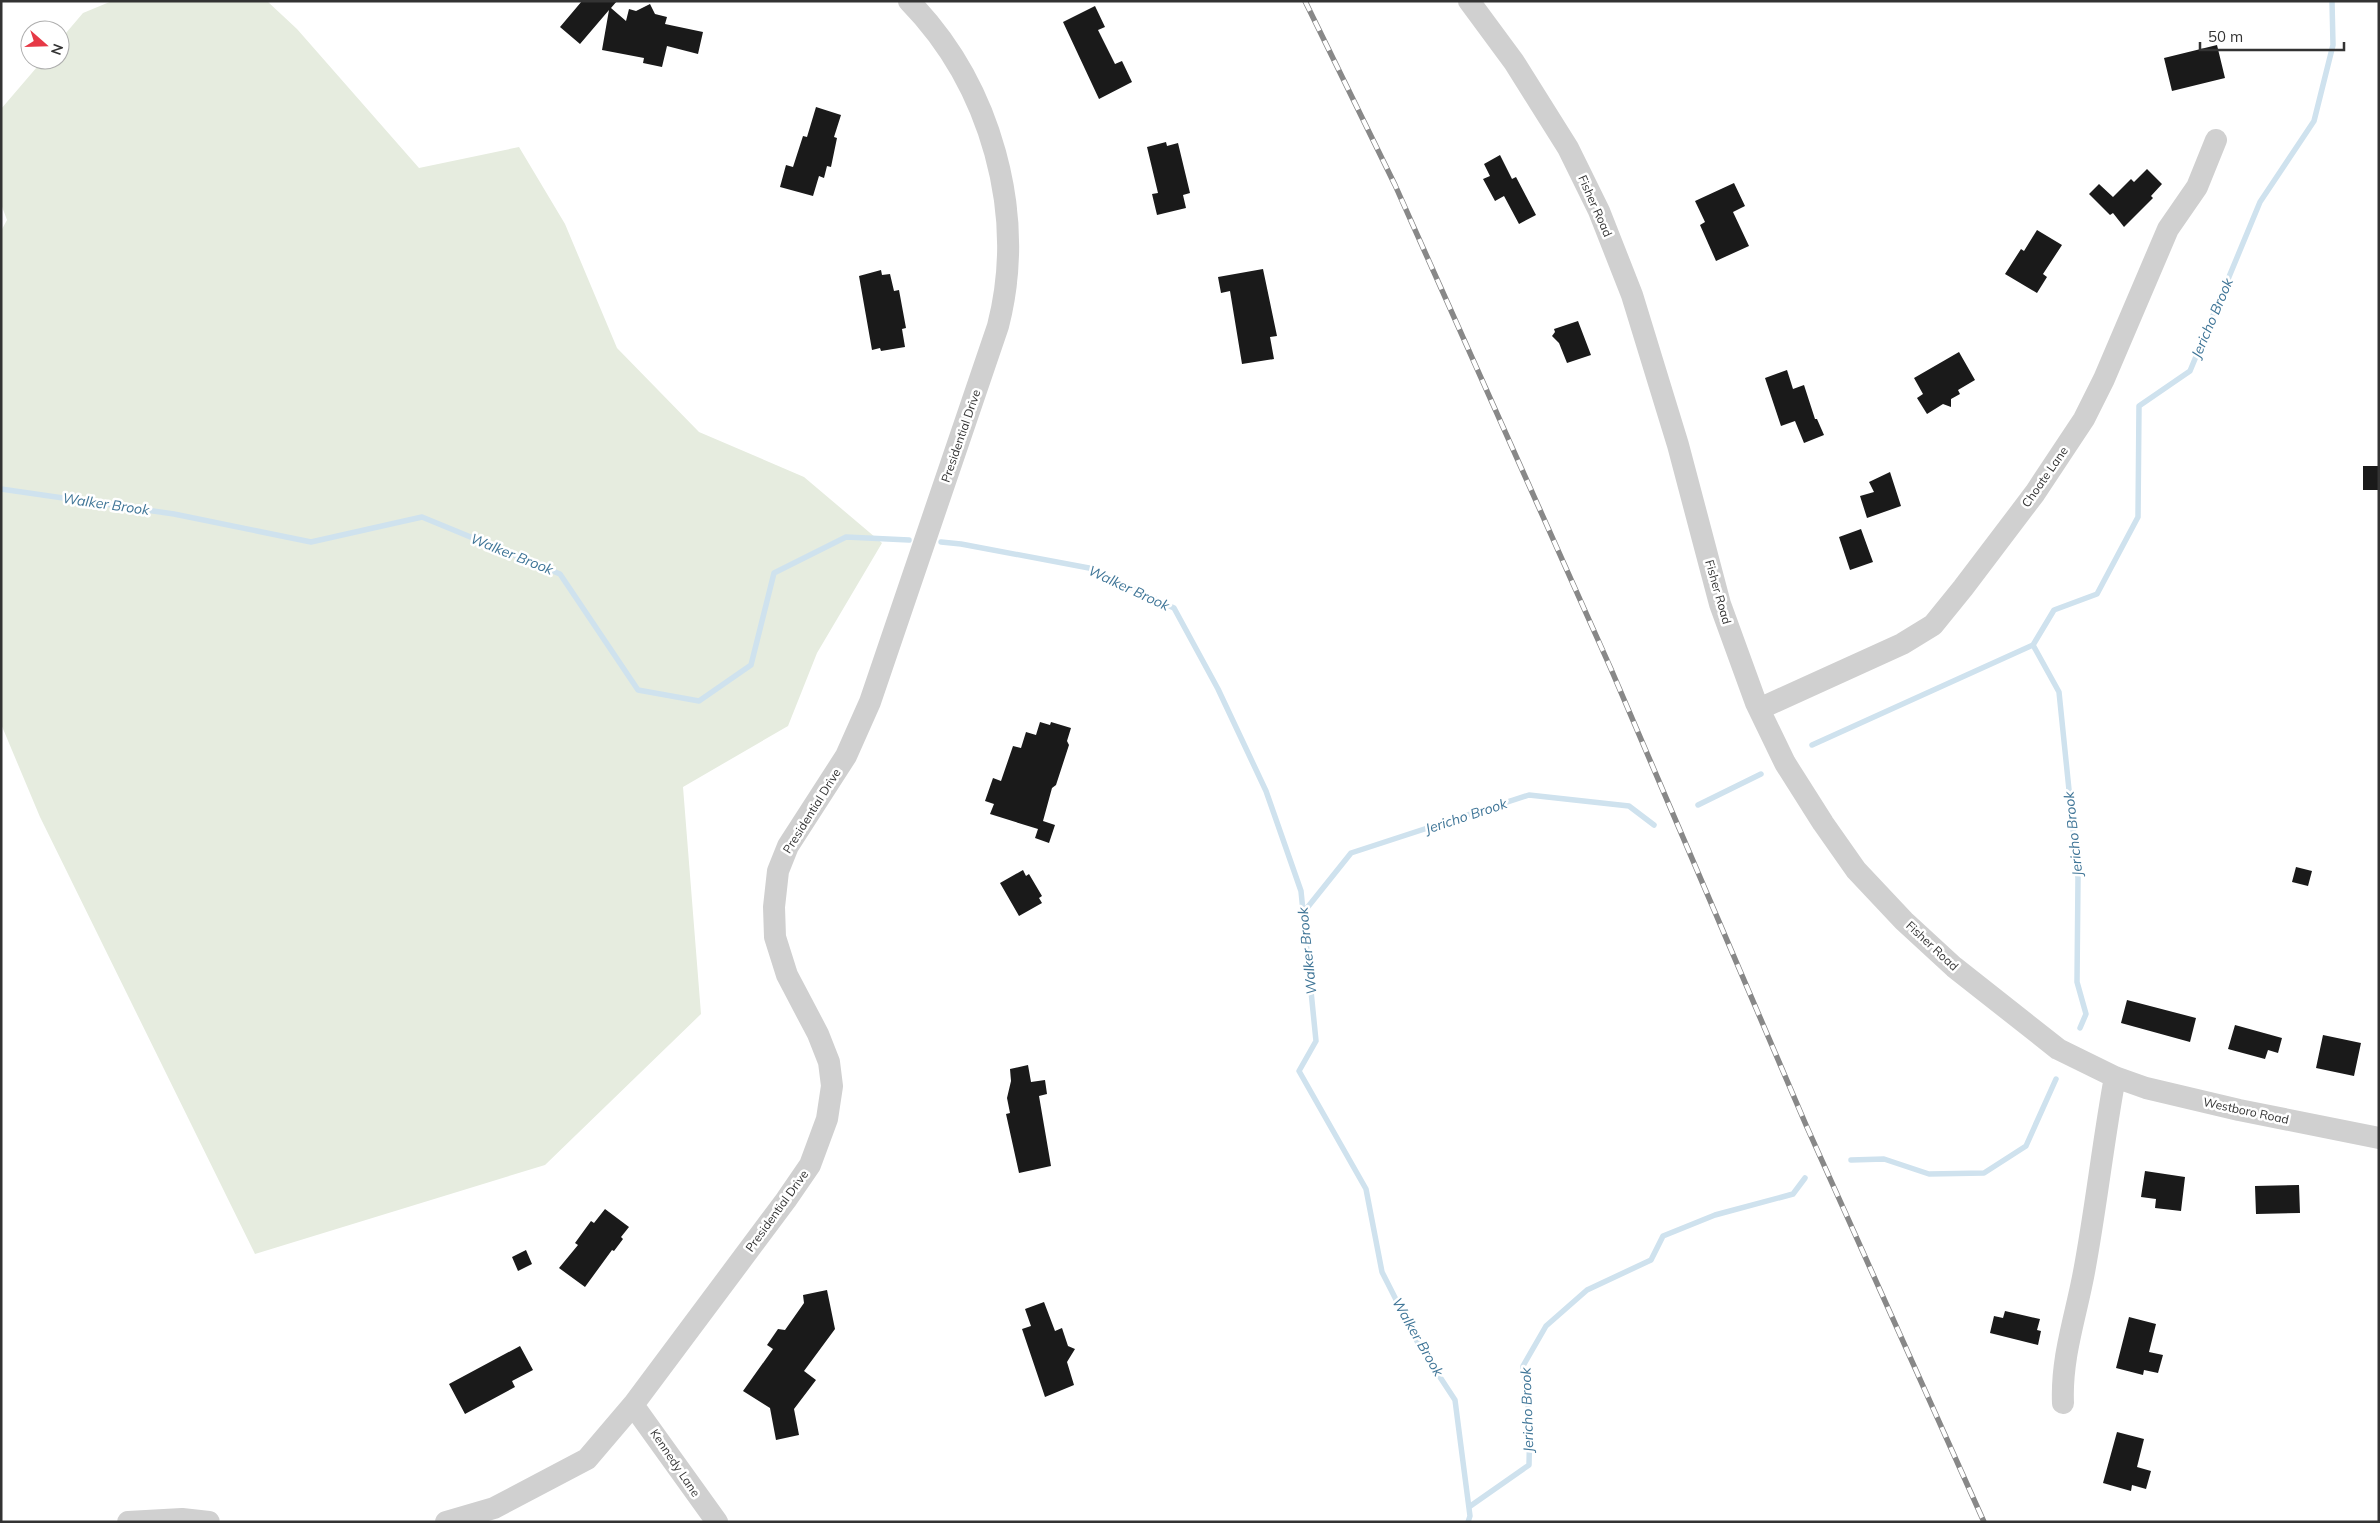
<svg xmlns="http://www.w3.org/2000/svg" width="2380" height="1523" font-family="Mulish,sans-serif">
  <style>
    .green { fill: #e6ecdf }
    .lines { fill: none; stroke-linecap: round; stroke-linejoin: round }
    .stream { stroke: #cfe2ee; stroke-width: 5.5 }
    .building { fill: #1a1a1a }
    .minor { stroke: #d0d0d0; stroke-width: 22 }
    .rail-casing { stroke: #888; stroke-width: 5.5 }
    .rail { stroke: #fff; stroke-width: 4; stroke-dasharray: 11; stroke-linecap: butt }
    .labels { text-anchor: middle; stroke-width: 5; stroke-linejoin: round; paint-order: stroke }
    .street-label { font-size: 12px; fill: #333; stroke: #fff }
    .water-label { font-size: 14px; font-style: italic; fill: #3f7597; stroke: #fff }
  </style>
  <rect width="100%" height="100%" fill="#fff"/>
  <path class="green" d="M112 1H267L297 29 419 168 519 147 565 224 617 348 699 432 804 477 882 543 817 653 788 726 683 787 701 1014 545 1165 255 1254 40 817 1 724V231L7 220 1 204V109L43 60H60V40L83 13Z"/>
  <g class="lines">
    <path class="stream" d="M1 489 174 514 311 542 422 517 560 574 638 690 699 701 751 665 774 573 846 537 909 540
      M941 542 961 544 1089 568 1174 608 1218 689 1266 791 1301 891 1316 1041 1299 1071 1366 1189 1382 1272 1419 1345 1455 1400 1470 1516 1468 1522
      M1812 745 2033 645
      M1698 805 1761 774
      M1303 913 1351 853 1529 795 1629 806 1654 825
      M2080 1028 2086 1014 2077 982 2078 878 2059 692 2033 645 2054 610 2097 594 2138 517 2139 406 2190 371 2260 202 2314 121 2333 45 2332 1
      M1851 1160 1884 1159 1929 1174 1984 1173 2026 1146 2056 1079
      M1469 1507 1529 1465 1530 1420 1523 1366 1546 1326 1587 1290 1651 1260 1663 1236 1715 1215 1793 1194 1805 1178"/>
  </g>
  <path class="building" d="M582 1H617L611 8 626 21 629 9 636 11 650 4 655 14 667 17 665 24 703 32 698 54 667 46 662 67 643 63 644 58 602 50 609 10 580 44 560 27Z
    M1095 6 1105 27 1098 30 1115 64 1122 61 1132 82 1099 99 1063 22Z
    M2217 45 2225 78 2172 91 2164 58Z
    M816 107 841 115 834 137 837 138 831 167 827 166 824 178 819 176 813 196 780 187 786 165 793 167 803 136 807 137Z
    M1166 142 1167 146 1178 143 1190 193 1183 195 1186 208 1157 215 1152 194 1158 193 1147 147Z
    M1500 155 1512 179 1516 177 1536 215 1519 224 1504 196 1495 201 1483 179 1490 176 1484 164Z
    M2147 169 2162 184 2151 196 2153 198 2124 227 2113 213 2110 215 2089 194 2099 184 2113 197 2131 179 2134 182Z
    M1734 183 1745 206 1733 212 1749 246 1716 261 1700 225 1705 222 1695 201Z
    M2037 230 2062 245 2043 274 2047 277 2037 293 2005 274 2021 249 2024 251Z
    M1263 269 1277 336 1270 337 1274 359 1242 364 1230 291 1221 293 1218 277Z
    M881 270 882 275 890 274 894 291 899 290 906 328 902 329 905 347 881 351 880 348 872 350 859 276Z
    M1578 321 1591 355 1567 363 1559 343 1552 336 1555 332 1554 329Z
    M1959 352 1975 380 1958 390 1960 394 1951 399V407L1943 404 1927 414 1917 398 1923 394 1914 378Z
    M1787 370 1793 389 1804 385 1815 419H1817L1824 435 1804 443 1795 421 1781 426 1765 378Z
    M2363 466H2379V490H2363Z
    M1890 472 1901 506 1867 518 1860 496 1874 492 1869 482Z
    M1861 529 1873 562 1850 570 1839 537Z
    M1040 722 1050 725 1051 722 1071 728 1067 741 1069 745 1056 785 1052 788 1043 821 1055 825 1049 843 1035 838 1038 829 990 814 994 804 985 801 993 778 1001 781 1013 746 1021 748 1026 732 1036 735Z
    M2296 867 2312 871 2308 886 2292 882Z
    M1023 870 1026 876 1029 874 1042 896 1039 898 1042 903 1019 916 1000 883Z
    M2127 1000 2196 1018 2190 1042 2121 1023Z
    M2235 1025 2282 1038 2278 1053 2268 1050 2265 1059 2228 1049Z
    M2323 1035 2361 1043 2354 1076 2316 1068Z
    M1028 1065 1031 1082 1045 1080 1047 1094 1039 1096 1051 1166 1019 1173 1006 1114 1010 1113 1007 1098 1011 1081 1010 1069Z
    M2145 1171 2185 1177 2181 1211 2155 1208 2156 1199 2141 1197Z
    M2299 1185 2300 1213 2256 1214 2255 1186Z
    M605 1209 629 1227 621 1237 623 1239 614 1251 612 1250 585 1287 559 1268 578 1245 575 1243 591 1221 594 1223Z
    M526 1250 532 1264 518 1271 512 1257Z
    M827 1290 835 1329 804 1371 816 1380 794 1409 799 1435 776 1440 770 1408 743 1391 773 1349 767 1345 778 1329 785 1330 804 1303 803 1295Z
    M1044 1302 1055 1331 1062 1328 1068 1346 1075 1349 1067 1362 1074 1385 1045 1397 1022 1329 1031 1326 1025 1309Z
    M2005 1311 2040 1319 2037 1330 2041 1331 2038 1345 1990 1333 1994 1316 2003 1318Z
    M2129 1317 2156 1324 2149 1352 2163 1355 2158 1373 2144 1370 2143 1375 2116 1368Z
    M520 1346 533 1370 512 1381 515 1387 465 1414 449 1384Z
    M2117 1432 2144 1439 2137 1467 2151 1471 2146 1489 2132 1485 2131 1491 2103 1483Z"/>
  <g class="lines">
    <path class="minor" d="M1469 1 1514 62 1568 148 1599 211 1632 295 1678 445 1720 604 1756 703 1785 763 1823 823 1856 870 1904 921 1954 967 2058 1049 2115 1077 2146 1088 2239 1110 2379 1138
      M1759 709 1902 644 1933 625 1963 588 2035 493 2084 419 2104 379 2168 229 2197 187 2216 140
      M2063 1403C2061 1357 2076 1316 2084 1272 2096 1208 2103 1142 2115 1077
      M633 1405 717 1522
      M128 1522 182 1519 209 1522
      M446 1522 494 1508 587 1459 633 1405 786 1200 810 1165 827 1119 832 1086 829 1062 818 1034 787 975 775 937 774 907 778 871 788 846 846 756 870 702 998 326C1027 213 991 85 909 1"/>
    <defs>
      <path id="rail" d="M1305 1 1395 185 1611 669 1806 1125 1984 1522"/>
    </defs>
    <use href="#rail" class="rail-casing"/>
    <use href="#rail" class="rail"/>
  </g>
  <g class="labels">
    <g class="street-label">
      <text transform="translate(1595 206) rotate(66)" y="4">Fisher Road</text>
      <text transform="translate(961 436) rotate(-71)" y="4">Presidential Drive</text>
      <text transform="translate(2045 477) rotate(-55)" y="4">Choate Lane</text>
      <text transform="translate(1718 592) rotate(74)" y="4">Fisher Road</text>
      <text transform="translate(812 811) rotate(-58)" y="4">Presidential Drive</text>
      <text transform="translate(1932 946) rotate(43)" y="4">Fisher Road</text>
      <text transform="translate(2246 1111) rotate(12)" y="4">Westboro Road</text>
      <text transform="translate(777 1211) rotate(-54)" y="4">Presidential Drive</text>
      <text transform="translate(675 1463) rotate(56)" y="4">Kennedy Lane</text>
    </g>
    <g class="water-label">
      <text transform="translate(2212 318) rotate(-67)" y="5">Jericho Brook</text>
      <text transform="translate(106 504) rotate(8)" y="5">Walker Brook</text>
      <text transform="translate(512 554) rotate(22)" y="5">Walker Brook</text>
      <text transform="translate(1129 588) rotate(25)" y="5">Walker Brook</text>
      <text transform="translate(1466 816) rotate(-18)" y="5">Jericho Brook</text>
      <text transform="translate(2073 834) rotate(-96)" y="5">Jericho Brook</text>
      <text transform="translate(1307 951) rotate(-96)" y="5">Walker Brook</text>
      <text transform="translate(1418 1337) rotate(60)" y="5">Walker Brook</text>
      <text transform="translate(1527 1410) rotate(-92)" y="5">Jericho Brook</text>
    </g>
  </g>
  <rect width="2380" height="1523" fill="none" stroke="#333333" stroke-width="5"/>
  <g transform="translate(45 45) rotate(110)"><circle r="24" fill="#ffffff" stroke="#adadad"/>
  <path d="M0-4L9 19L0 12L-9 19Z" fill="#e63946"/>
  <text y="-8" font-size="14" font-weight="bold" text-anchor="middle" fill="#333333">N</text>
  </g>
  <path d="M2200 42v8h144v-8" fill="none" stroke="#333333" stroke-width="2.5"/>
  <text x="2208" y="42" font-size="15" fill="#333333" stroke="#ffffff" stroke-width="4" paint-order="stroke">50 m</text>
</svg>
